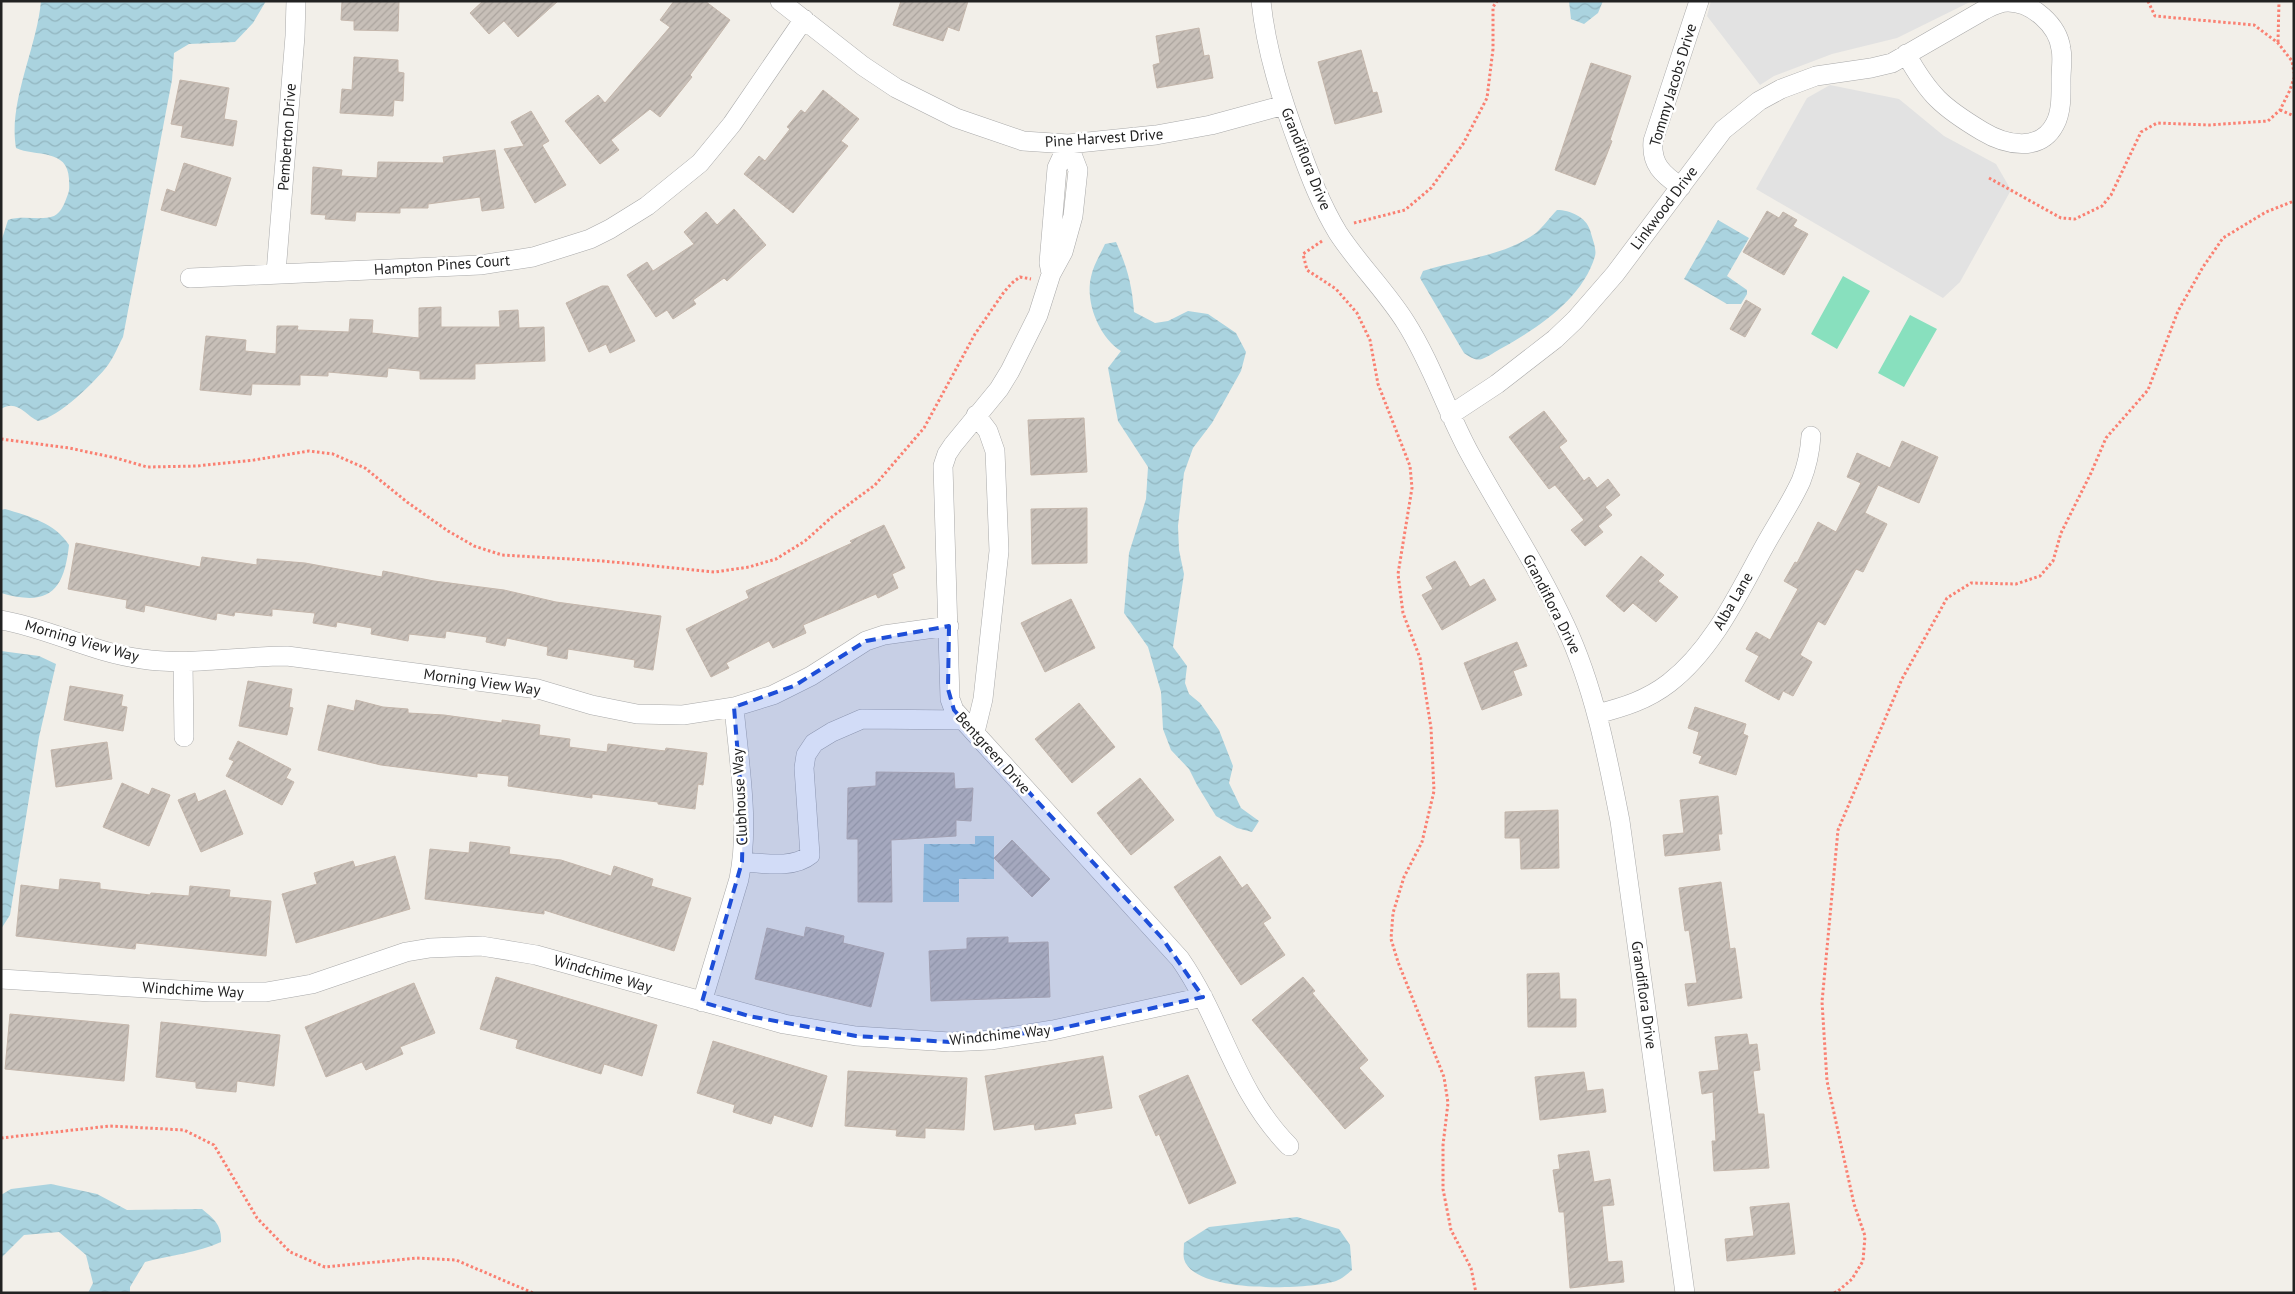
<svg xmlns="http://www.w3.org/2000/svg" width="2295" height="1294" font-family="'PT Sans',sans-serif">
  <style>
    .pitch { fill: #88e0be }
    .parking { fill: #e2e2e2 }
    .water { fill: url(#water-waves) }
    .building { fill: url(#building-hatch); stroke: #c4b6ab }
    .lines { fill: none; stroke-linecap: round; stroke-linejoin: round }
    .minor-casing { stroke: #a9a9a9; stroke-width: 20 }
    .path { stroke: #fa8072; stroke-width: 3; stroke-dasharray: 2.5 2.5; stroke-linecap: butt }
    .minor { stroke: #fff; stroke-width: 19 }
    .marked { fill: #1d4ed8; fill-opacity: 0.2; stroke: #1d4ed8; stroke-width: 4; stroke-dasharray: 10 6; stroke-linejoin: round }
    .labels { text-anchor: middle; stroke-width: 5; stroke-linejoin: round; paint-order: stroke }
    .street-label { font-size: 15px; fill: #222; stroke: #fff }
  </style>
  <defs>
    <pattern id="water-waves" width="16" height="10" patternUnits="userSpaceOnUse" patternTransform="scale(1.25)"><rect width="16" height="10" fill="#aad3df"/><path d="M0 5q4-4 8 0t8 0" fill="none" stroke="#92b5bf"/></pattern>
    <pattern id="building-hatch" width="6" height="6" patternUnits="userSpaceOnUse" patternTransform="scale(1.25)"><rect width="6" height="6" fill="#c7bfb8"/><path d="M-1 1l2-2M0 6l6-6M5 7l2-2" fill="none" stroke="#aba49e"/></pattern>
  </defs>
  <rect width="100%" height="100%" fill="#f2efe9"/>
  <path class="pitch" d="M1843 276 1870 291 1837 349 1811 334Z
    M1910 315 1937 329 1904 387 1878 373Z"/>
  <path class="parking" d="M1711 1H1972L1897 38 1832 54 1774 76 1760 85 1707 16Z
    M1830 85 1899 99 1944 136 1996 164 2011 190 1960 282 1943 298 1756 189 1807 98Z"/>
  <path class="water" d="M41 1H266L253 23 235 42 189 44 174 53 172 80 123 337C118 346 114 357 108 365 96 381 58 418 38 421 25 415 17 399 1 409V242L8 220C22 215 42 221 54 216 62 212 65 202 68 194 70 189 69 184 69 179 68 148 35 157 16 148 8 102 37 48 41 1Z
    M1569 1H1603L1598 13 1584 24 1571 19Z
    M1557 210C1570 210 1586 217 1590 230 1592 238 1597 249 1595 256 1583 298 1538 328 1502 348 1496 351 1488 357 1482 359 1475 361 1470 357 1464 353L1420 278 1423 271C1460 259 1503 257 1536 233 1543 227 1550 217 1557 210Z
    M1718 220 1749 238 1727 276 1747 290V294L1741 304H1727L1684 279Z
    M1116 242C1127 267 1132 284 1134 312L1155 323 1168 321 1188 311 1208 314 1236 333 1246 352 1241 371 1212 423 1193 448 1184 473 1178 526 1179 550 1184 574 1173 647 1187 666 1185 683 1189 694 1200 703 1219 730 1233 766 1229 783 1241 808 1259 821 1252 832 1237 828 1216 816 1197 785 1189 769 1171 750 1163 729 1161 692 1148 647 1124 613 1129 553 1146 499 1148 467 1118 421 1108 368 1121 351C1099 337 1085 302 1091 277 1093 266 1100 255 1105 244Z
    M5 509C29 516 55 523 69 545 64 591 49 607 1 593V510Z
    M1 651 39 656 56 664 39 737 10 915 1 929Z
    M975 836H994V879H959V902H923L924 844H975Z
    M51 1184 97 1194 127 1210 202 1209C214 1219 222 1225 221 1242 197 1253 171 1255 145 1262L130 1287V1293H88L93 1283 86 1255 59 1232 24 1235 1 1258V1195L11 1189Z
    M1297 1217 1339 1229 1350 1245 1352 1270C1347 1274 1342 1279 1336 1281 1308 1290 1193 1294 1184 1259 1183 1254 1184 1248 1184 1243L1209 1227Z"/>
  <path class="building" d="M342 1H399L398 31 354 30V21L341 20Z
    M483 1H558L518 37 504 21 489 34 470 13Z
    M674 1H705L730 20 690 75 692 77 660 117 650 109 611 140 619 150 600 164 565 121 598 95 605 103 670 27 660 20Z
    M901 1H968L959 31 948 27 943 41 893 25Z
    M1199 28 1204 56 1209 55 1213 78 1157 88 1153 65 1160 63 1156 36Z
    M1361 50 1373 93 1377 92 1382 112 1335 124 1318 62Z
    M354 57 398 60V72L404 73 403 101 394 100 393 116 340 113 342 89 352 90Z
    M1591 63 1631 76 1610 140 1612 141 1595 185 1555 170Z
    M180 80 229 88 224 119 237 121 233 146 181 137 183 126 171 124Z
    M823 90 859 119 841 141 848 146 793 213 744 174 759 156 765 161 790 129 787 127 801 110 805 113Z
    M531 111 549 141 542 145 566 185 535 203 504 149 524 146 511 122Z
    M495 150 504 208 482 211 480 197 428 204V208H400V213L356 212 355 221 325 219 326 215 311 214 313 167 342 170 341 176 377 178 378 162 444 163 443 157Z
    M184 163 231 178 216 226 161 210 167 189 175 192Z
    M734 209 766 245 727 281 724 278 693 300 696 304 673 319 667 310 656 317 627 275 647 262 653 271 694 244 684 232 706 212 717 225Z
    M1767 211 1779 218 1783 212 1797 220 1793 226 1808 234 1784 275 1743 252Z
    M602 286H608L635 341 610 353 606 344 589 352 566 303Z
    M1746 300 1761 309 1745 337 1730 329Z
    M441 307V327H500L499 311 518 310 519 328 544 327 545 361 475 364V379H420V371L388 368 387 377 328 372V376L300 375V385L252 384 251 395 200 390 206 336 246 340 245 351 276 354 277 326H298L297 330 349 332 350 319 373 320 372 333 419 338V308Z
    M1544 411 1567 441 1559 447 1584 481 1589 477 1597 488 1608 479 1620 495 1605 507 1612 515 1598 526 1603 532 1585 546 1571 530 1584 520 1555 485 1549 489 1509 437Z
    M1084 418 1087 472 1031 475 1028 420Z
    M1902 441 1938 457 1919 503 1878 485 1865 513 1887 524 1863 572 1856 569 1825 625 1818 621 1800 655 1812 662 1793 696 1783 691 1779 700 1745 681 1759 656 1746 649 1756 632 1770 640 1798 589 1784 581 1795 562 1797 563 1818 522 1836 532 1861 483 1847 477 1857 453 1890 468Z
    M1087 508V563L1032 564 1031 509Z
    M884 525 905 568 892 574 898 588 878 598 876 594 803 625 806 633 773 648 769 641 726 663 729 668 711 677 686 629 749 598 746 591 852 543 850 541Z
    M76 543 200 567 202 557 257 565V559L305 563 382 577 383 571 434 581 504 590 556 602 661 616 653 670 634 667 635 660 568 649 567 659 547 655 548 647 507 638 505 646 486 642 487 637 446 631 445 638 409 634 408 641 371 634 372 628 337 622 336 627 313 623 315 613 272 609V616L235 612 234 616 217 613 216 620 145 605 144 612 126 608 127 600 68 589Z
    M1641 556 1664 575 1658 581 1678 597 1656 622 1633 603 1624 612 1606 596Z
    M1455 561 1470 587 1484 579 1496 600 1442 630 1422 595 1433 589 1426 577Z
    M1071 599 1095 648 1045 672 1021 623Z
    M1517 642 1527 666 1513 671 1522 695 1482 710 1464 663Z
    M248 681 292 689 289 707 293 708 287 735 239 726Z
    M70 686 123 695 121 706 127 707 123 731 64 720Z
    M356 700 383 707 408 709V713L444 715 502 723V720L540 725 539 735 570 739 569 747 607 752 608 744 665 751 666 748 707 753 703 785 698 784 695 809 658 804V802L592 794V798L508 786 509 776 477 773V777L381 765 318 750 328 705 354 711Z
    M1079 703 1115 747 1072 783 1035 739Z
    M1695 707 1746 724 1743 734 1748 736 1736 775 1699 763 1702 756 1693 753 1699 732 1688 728Z
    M238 741 291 769 286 778 294 782 282 805 226 776 234 761 229 759Z
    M107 742 112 779 56 787 51 750Z
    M876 772 954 773 955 789 973 788 971 821 956 820V836L891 840 892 902H858V839H847L848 788 876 786Z
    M1140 778 1174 820 1131 855 1097 813Z
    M122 783 149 795 152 788 170 795 149 846 103 827Z
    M225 790 243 834 201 852 178 800 195 793 198 802Z
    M1718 796 1722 834H1718L1720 850 1665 856 1663 835 1684 833 1680 800Z
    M1558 810 1559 868 1521 869 1520 838H1505V812Z
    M1012 840 1050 879 1032 897 994 858Z
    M470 842 510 847 509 854 561 860 611 876 614 866 653 879 651 886 691 898 674 951 544 910V914L425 899 430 849 469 853Z
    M395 856 410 909 296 943 282 894 317 884 314 873 353 861 355 867Z
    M1220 856 1242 888 1247 884 1271 918 1263 923 1285 955 1241 985 1174 887Z
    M60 879 100 883V889L150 895 151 893 189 896 190 886 230 890 229 897 271 901 266 956 136 943 135 949 16 936 21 885 59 890Z
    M1721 882 1730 949 1735 948 1742 998 1688 1006 1685 984 1697 983 1689 930 1685 931 1679 888Z
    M806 927 844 936 843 943 884 953 871 1007 755 979 767 928 804 937Z
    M1008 937V943L1048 942 1050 997 931 1001 929 951 967 949V938Z
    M1559 973 1560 999H1576V1027H1528L1527 974Z
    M496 977 657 1025 642 1076 604 1064 601 1074 516 1048 518 1040 480 1029Z
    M1303 977 1315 991 1312 993 1368 1060 1359 1068 1384 1096 1345 1129 1252 1020Z
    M414 983 435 1033 400 1047 403 1054 366 1070 362 1062 326 1077 305 1027Z
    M10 1014 129 1025 124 1081 5 1069Z
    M161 1022 280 1035 274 1086 237 1081 236 1092 196 1088V1082L156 1077Z
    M1747 1034 1749 1045 1757 1044 1760 1070 1753 1071 1758 1114H1764L1769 1168 1714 1171 1712 1141H1716L1713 1092 1702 1094 1699 1072 1719 1070 1715 1037Z
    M713 1041 827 1076 812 1127 774 1115 771 1124 733 1112 735 1105 697 1093Z
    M1103 1056 1112 1108 1074 1114 1076 1124 1035 1130 1034 1124 994 1130 985 1076Z
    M848 1071 967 1078 964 1130 925 1128V1138L896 1136 897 1130 845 1126Z
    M1584 1072 1587 1091 1603 1089 1606 1112 1540 1120 1535 1077Z
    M1188 1075 1236 1183 1189 1204 1159 1134 1156 1136 1139 1096Z
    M1589 1151 1594 1182 1610 1179 1614 1205 1602 1206 1608 1262 1622 1261 1624 1282 1570 1288 1564 1212H1559L1553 1170 1560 1169 1558 1155Z
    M1789 1203 1795 1254 1727 1261 1725 1239 1754 1236 1750 1207Z"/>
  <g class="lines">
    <defs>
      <path id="minor" d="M780 1 863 66 896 88 956 118 1023 141 1068 144 1156 135 1211 125 1284 105
        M1261 1C1266 51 1282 100 1299 146 1310 176 1321 205 1338 233 1359 265 1386 291 1406 323 1432 364 1447 412 1470 454 1501 511 1538 566 1565 625 1594 687 1607 754 1620 821L1685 1293
        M1068 144 1078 170 1073 216 1063 252 1051 274 1038 315 1010 371 999 389 953 445 947 454 943 466 950 699 954 710 963 720 1180 959C1223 1021 1234 1090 1289 1146
        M1681 187C1662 174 1651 164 1653 141L1699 1
        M276 273 295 36 296 1
        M1051 273 1049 263 1057 168 1068 144
        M190 278 480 265 533 257 590 239 610 229 647 206 700 163 732 124 804 19
        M1450 415 1497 384 1555 339 1575 320 1615 274 1723 130 1759 101 1781 89 1816 76 1871 68 1892 63 1984 10C1992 6 1999 2 2008 2 2032 2 2058 25 2061 49 2063 58 2061 69 2061 79 2061 93 2062 111 2055 124 2040 153 2005 145 1982 131 1942 107 1929 95 1906 54
        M1 620C49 628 93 653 142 659 190 666 238 656 287 656L538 689 592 705 637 714 683 715 734 707 773 695 811 676 866 641 884 635 949 626
        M183 662 184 737
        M1597 714C1624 707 1647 700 1669 683 1713 649 1738 594 1764 547 1776 525 1791 503 1801 481 1807 466 1810 452 1811 436
        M975 732 983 699 999 551 995 451 988 431 976 415
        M742 862C763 863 793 869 810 855L804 768 806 755 814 743 832 732 862 719 963 720
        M1 979 211 992H266L312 984 406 952 430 948 481 946 536 955 784 1024 856 1036 950 1042 990 1040 1053 1030 1203 997
        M702 1002 739 879C750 823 739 764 734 707"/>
    </defs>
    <use href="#minor" class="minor-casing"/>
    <path class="path" d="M2148 1 2155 16 2254 25 2278 43 2292 61 2294 73
      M2278 42 2279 1
      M2280 110 2294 116
      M1989 178 2061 218 2075 219 2102 206 2111 195 2141 132 2157 123 2209 125 2268 121 2280 110 2290 90 2294 78
      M1354 223 1405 210 1431 188 1463 144 1487 98 1493 49V7L1497 1
      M1322 241 1303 254 1307 270 1336 289 1357 313 1370 340 1378 384 1410 466 1412 488 1398 574 1403 613 1420 658 1431 728 1434 791 1422 842 1404 877 1393 913 1391 939 1398 962 1444 1077 1448 1103 1443 1145V1189L1451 1230 1471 1268 1476 1293
      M1 439 69 448 116 458 147 467 197 466 254 460 309 451 333 454 365 468 407 502 448 531 474 546 502 555 603 561 715 572 749 567 776 559 805 541 833 516 875 485 924 428 975 334 1004 292 1012 283 1020 277 1031 279
      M1 1138 110 1126 184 1130 214 1145 257 1218 290 1252 325 1267 417 1258 456 1260 533 1293
      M1834 1293 1838 1291 1852 1279 1863 1261 1865 1236 1854 1204 1827 1081 1822 1002 1838 830 1902 679 1947 598 1971 583 2016 584 2040 576 2053 561 2061 533 2091 473 2106 438 2148 390 2178 311 2203 267 2223 238 2266 212 2294 201"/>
    <use href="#minor" class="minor"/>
  </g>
  <path class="marked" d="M949 626 948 689 954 710 1162 938 1203 997 1053 1030 950 1042 856 1036 749 1016 702 1002 742 862 743 818 734 707 794 686 866 641Z"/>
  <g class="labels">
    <g class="street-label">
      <text transform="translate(1673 85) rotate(-73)" y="5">Tommy Jacobs Drive</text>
      <text transform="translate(287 137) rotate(-86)" y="5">Pemberton Drive</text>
      <text transform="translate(1104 138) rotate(-4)" y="5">Pine Harvest Drive</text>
      <text transform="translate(1306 159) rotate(68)" y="5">Grandiflora Drive</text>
      <text transform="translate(1664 208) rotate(-53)" y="5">Linkwood Drive</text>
      <text transform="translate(442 265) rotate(-4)" y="5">Hampton Pines Court</text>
      <text transform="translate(1733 601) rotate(-60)" y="5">Alba Lane</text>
      <text transform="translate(1552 604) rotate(63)" y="5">Grandiflora Drive</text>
      <text transform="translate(82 641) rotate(16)" y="5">Morning View Way</text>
      <text transform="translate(482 682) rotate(8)" y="5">Morning View Way</text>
      <text transform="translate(993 753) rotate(48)" y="5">Bentgreen Drive</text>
      <text transform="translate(740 797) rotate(-93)" y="5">Clubhouse Way</text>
      <text transform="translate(603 974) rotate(16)" y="5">Windchime Way</text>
      <text transform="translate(193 990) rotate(3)" y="5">Windchime Way</text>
      <text transform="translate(1644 995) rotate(82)" y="5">Grandiflora Drive</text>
      <text transform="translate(1000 1035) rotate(-6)" y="5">Windchime Way</text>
    </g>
  </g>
  <rect width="2295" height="1294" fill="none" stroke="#222222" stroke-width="5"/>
</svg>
